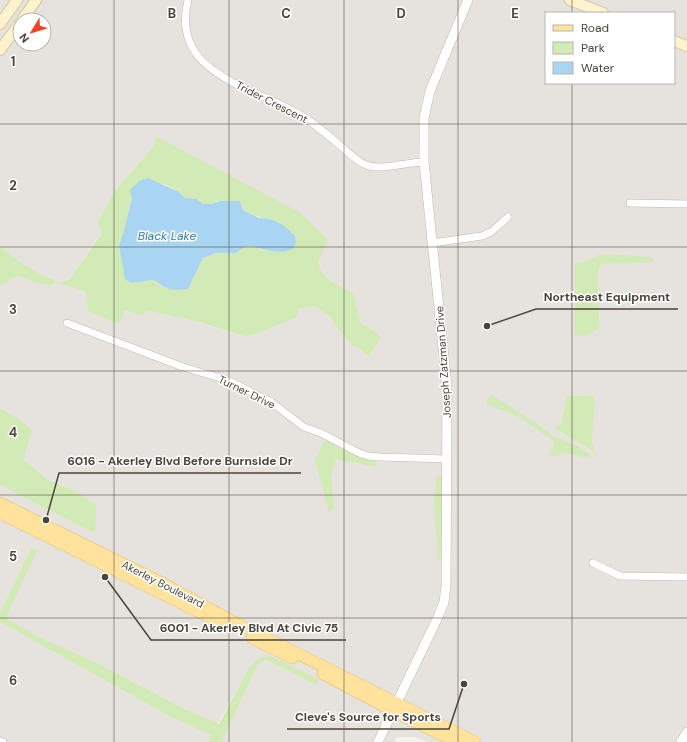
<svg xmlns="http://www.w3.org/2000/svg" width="687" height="742" font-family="'DM Sans',sans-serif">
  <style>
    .industrial { fill: #e6e2dd; fill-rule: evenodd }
    .green { fill: #d2eab5; fill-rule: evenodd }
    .water { fill: #a9d4f2 }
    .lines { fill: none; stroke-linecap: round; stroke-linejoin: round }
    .minor-casing { stroke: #c2bbae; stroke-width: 8 }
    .tertiary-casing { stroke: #c2bbae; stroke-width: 10 }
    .secondary-casing { stroke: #d6c79b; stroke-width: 12 }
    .primary-casing { stroke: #e6c16a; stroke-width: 12 }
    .minor { stroke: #fff; stroke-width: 7 }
    .tertiary { stroke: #fff; stroke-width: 9 }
    .secondary { stroke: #fff3cd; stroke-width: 10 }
    .primary { stroke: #ffe39c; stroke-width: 11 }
    .grid { fill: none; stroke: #4b4439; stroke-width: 1; stroke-opacity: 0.55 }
    .labels { text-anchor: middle; stroke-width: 3; stroke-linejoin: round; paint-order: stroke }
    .street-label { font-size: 11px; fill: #4b4439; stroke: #fff }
    .water-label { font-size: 12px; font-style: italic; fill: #2e7ab2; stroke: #fff }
    .grid-label { font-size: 13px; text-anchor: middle; font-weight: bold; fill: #4b4439; stroke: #fff; stroke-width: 3; stroke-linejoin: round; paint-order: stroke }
    .leader { fill: none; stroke: #4b4439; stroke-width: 1.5 }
    .callout-dot { fill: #4b4439; stroke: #fff; stroke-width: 1.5 }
    .callout-label { font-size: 12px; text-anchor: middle; font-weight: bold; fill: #4b4439; stroke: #fff; stroke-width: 3; stroke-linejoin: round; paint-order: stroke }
  </style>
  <rect width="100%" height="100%" fill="#f6f3ec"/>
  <path class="industrial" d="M0 0H687V742H427L415 737H397L394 742H222L258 664 266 660 316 685 317 679 270 657 248 669 218 724 185 709 95 662 38 637 5 618 31 548 0 613V485L94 533 96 525V505L76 491 48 480 23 459 17 418 0 408V286L18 276 30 281 54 282 86 292 88 311 119 325 125 311 142 315 149 311 201 323 247 337 296 318 299 309 315 306 331 318 337 328 353 346 360 349 369 357 381 337 374 330 361 323 353 293 331 281 322 273 318 261 156 136 155 144 114 192 98 221 101 233 70 279 60 283 25 266 8 253 0 245ZM546 13H674V83H546ZM20 20H44V44H20ZM654 261 601 264 598 275 600 327 575 334 576 263ZM593 395 595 406 592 441 594 453 554 428 561 424 566 396Z
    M0 622 169 716 212 735 209 742H0Z"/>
  <path class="green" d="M155 136 299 212 328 240 318 261 322 273 331 281 353 293 361 323 374 330 381 337 369 357 360 349 353 346 337 328 331 318 315 306 299 309 296 318 247 337 202 323 149 311 142 315 125 311 119 325 88 311 86 292 54 282 51 285 30 281 18 276 0 286V245C18 264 37 272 60 283L70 279 101 234 98 221 114 192 155 144ZM164 184 179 192 185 198 197 199 203 204H212L220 201H240L243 210C248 212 255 216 261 218 276 222 283 223 295 236L272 251 250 246 244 247 236 253H216L203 258 188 289 160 285 154 280 131 283 119 245 123 234 132 198Z
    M601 254 652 257 654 262 601 264 598 275 600 328 585 336 575 335V263L583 262Z
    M492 395 536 423 554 437 575 445 588 453 592 459 565 453 553 457 549 455 555 442 519 417 487 404V400Z
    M593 395 595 406 592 441 595 453 554 428 561 424 566 396Z
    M0 408 17 418 32 430 23 459 48 480 76 491 96 505V525L94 533 0 485Z
    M325 440 338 448 375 461 377 467 336 459 331 477 334 509 329 512 315 460Z
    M437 476 442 477 443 560H438L434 496Z
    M31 548 37 550 6 618 39 637 95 662 185 709 219 724 248 669C254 661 259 657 270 656L318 679 316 685 266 660 258 664 222 742H209L211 735 169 716 0 622V613Z"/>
  <path class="water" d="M148 178 179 192 185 198 197 199 203 204H212L220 201H240L243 210 259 218 270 219 283 225 295 236 296 243 293 249 283 252 272 251 250 246 244 247 236 253H216L203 258 188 289C173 291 167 290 154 280L131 283 125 279 119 245 123 234 132 198 130 190 139 181Z"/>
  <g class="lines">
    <defs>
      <path id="minor" d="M188 0C169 76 257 87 304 117 317 126 330 137 342 147 349 153 357 161 366 165 381 171 407 162 424 162
        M630 203 687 204
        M432 243 482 236 491 232 508 217
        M67 323 183 367 227 380 271 402 304 427 321 433 359 453 368 456 380 457 447 459
        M593 563 620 576 687 577
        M0 741 3 742"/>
      <path id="tertiary" d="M378 742 438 617 444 602 446 586 447 387 424 162V118L430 91 468 0
        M681 742 687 732"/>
      <path id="secondary" d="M570 0 603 13
        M22 20 36 0
        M0 24 17 0
        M674 41 687 46
        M0 50 20 23"/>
      <path id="primary" d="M0 503 166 585 234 622 475 742
        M0 513 231 628
        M252 638 292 658
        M323 674 393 711 456 742"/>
    </defs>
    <use href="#minor" class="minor-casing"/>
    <use href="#tertiary" class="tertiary-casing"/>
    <use href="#secondary" class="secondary-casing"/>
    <use href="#primary" class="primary-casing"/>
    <use href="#minor" class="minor"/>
    <use href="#tertiary" class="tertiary"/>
    <use href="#secondary" class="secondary"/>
    <use href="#primary" class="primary"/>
  </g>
  <path class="grid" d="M114 0V742M229 0V742M344 0V742M458 0V742M572 0V13M572 83V742M0 124H687M0 247H687M0 371H687M0 495H687M0 618H687"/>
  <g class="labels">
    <g class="street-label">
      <text transform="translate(272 102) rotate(27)" y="4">Trider Crescent</text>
      <text transform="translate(443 362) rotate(-94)" y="4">Joseph Zatzman Drive</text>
      <text transform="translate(247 392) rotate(26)" y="4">Turner Drive</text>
      <text transform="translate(163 584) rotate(27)" y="4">Akerley Boulevard</text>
    </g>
    <g class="water-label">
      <text x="167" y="240">Black Lake</text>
    </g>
  </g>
  <g class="grid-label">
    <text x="172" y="18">B</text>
    <text x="286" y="18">C</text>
    <text x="401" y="18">D</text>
    <text x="515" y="18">E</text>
    <text x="13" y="66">1</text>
    <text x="13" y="190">2</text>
    <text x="13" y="314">3</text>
    <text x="13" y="437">4</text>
    <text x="13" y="561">5</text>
    <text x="13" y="685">6</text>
  </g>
  <path class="leader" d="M487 326L536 309H678M46 520L59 473H301M105 577L151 640H346M464 684L449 729H287"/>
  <g class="callout-dot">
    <circle cx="487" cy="326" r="4"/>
    <circle cx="46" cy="520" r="4"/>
    <circle cx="105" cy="577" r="4"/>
    <circle cx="464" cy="684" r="4"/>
  </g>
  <g class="callout-label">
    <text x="607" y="301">Northeast Equipment</text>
    <text x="180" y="465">6016 - Akerley Blvd Before Burnside Dr</text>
    <text x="249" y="632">6001 - Akerley Blvd At Civic 75</text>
    <text x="368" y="721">Cleve's Source for Sports</text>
  </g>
  <rect x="545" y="12" width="130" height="72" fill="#ffffff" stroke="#b7b4b0"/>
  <rect x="553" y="25" width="20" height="6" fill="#ffe39c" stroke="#b7b4b0"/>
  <text x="581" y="32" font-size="12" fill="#4b4439">Road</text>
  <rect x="553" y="42" width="20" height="12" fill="#d2eab5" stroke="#b7b4b0"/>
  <text x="581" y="52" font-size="12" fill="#4b4439">Park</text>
  <rect x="553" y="62" width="20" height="12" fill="#a9d4f2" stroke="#b7b4b0"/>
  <text x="581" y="72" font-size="12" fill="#4b4439">Water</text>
  <g transform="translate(32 32) rotate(232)"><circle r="19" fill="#ffffff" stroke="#b7b4b0"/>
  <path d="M0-3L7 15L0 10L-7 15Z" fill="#fc3f1d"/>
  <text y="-6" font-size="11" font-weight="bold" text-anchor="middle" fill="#4b4439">N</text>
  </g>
</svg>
